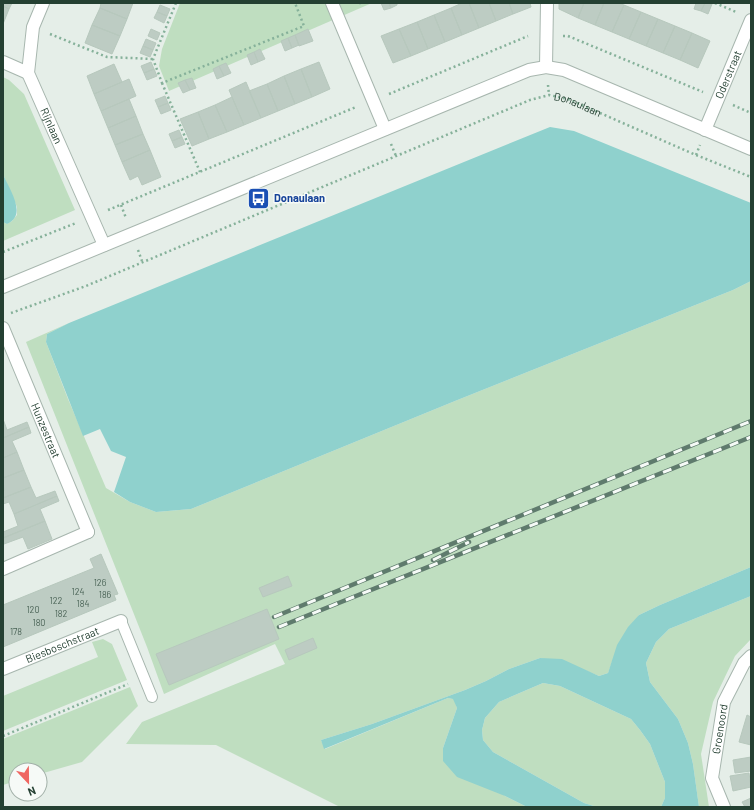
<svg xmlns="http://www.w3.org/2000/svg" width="754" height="810" font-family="Barlow,sans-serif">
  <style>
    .green { fill: #bfdec0 }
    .water { fill: #8fd1cd }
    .building { fill: #bdccc3; stroke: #b7c8bd }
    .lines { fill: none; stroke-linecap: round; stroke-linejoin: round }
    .service-casing { stroke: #a7b6ae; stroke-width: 12 }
    .pedestrian-casing { stroke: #a7b6ae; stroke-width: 14 }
    .minor-casing { stroke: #a7b6ae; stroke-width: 14 }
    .tertiary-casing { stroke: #a7b6ae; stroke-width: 14 }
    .path { stroke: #86b19a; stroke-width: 2.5; stroke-dasharray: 2 3; stroke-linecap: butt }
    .service { stroke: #fff; stroke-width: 10 }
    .pedestrian { stroke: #fff; stroke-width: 12 }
    .minor { stroke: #fff; stroke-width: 12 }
    .tertiary { stroke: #fff; stroke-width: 12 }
    .rail-casing { stroke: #5f7b6d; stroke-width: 4.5 }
    .rail { stroke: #f6faf7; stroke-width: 3; stroke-dasharray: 9; stroke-linecap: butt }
    .labels { text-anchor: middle; stroke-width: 3; stroke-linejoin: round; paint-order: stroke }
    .number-label { font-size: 9px; fill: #4a6356 }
    .street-label { font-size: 11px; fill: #244032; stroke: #f6faf7 }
    .transit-label { font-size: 11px; font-weight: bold; fill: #164399; stroke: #f6faf7; text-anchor: start }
  </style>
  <rect width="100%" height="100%" fill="#e5eee8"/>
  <path class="green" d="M180 3H372L169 91 159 66 162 49Z
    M3 77 9 80 24 94 75 210 3 241V222L7 224 12 221 17 215V207L3 174Z
    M751 281V567L660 605 639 615 612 662 608 673 599 676 582 669 540 658 509 669 486 681 465 690 372 724 321 740 325 749 448 698 454 699 457 708 443 748 505 796 527 807H340L216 745 126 744 142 722 285 664 275 644 164 694 147 647 26 342 69 323 47 334 46 342 68 399 106 488 130 502 156 512 191 509 455 401 733 290Z
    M751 596V639L735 656 713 702 701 754 709 807H699L693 764 688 743 678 719 650 682 646 663 656 642 669 629Z
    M103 639 112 644 127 680 3 731V696L98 657 92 642Z
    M543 683 560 686 631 719 640 730 650 744 665 782V798L661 807H597L584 803 493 752 483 740 482 730 485 718 499 702Z
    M130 687 138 706 82 762 40 774V770H16V781L3 785V739Z"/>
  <path class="water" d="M550 127 574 131 751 203V281L733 290 455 401 191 509 156 512 130 502 114 492 126 457 111 451 100 429 83 436 46 342 47 334 69 323Z
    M3 174C9 189 28 215 7 224L3 222Z
    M751 567V596L669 629 656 642 646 663 650 682 678 719 688 743 693 764 699 807H661L665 798V782L650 744 640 730 631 719 560 686 543 683 499 702 485 718 482 730 483 740 493 752 584 803 597 807H527L505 796 457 777 443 761V748L457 708 453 699 448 698 324 749 321 740 372 724 465 690 486 681 509 669 540 658 562 659 599 676 608 673 617 645 628 627 639 615 660 605Z"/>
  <path class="building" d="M3 3H12L9 9 3 6Z
    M101 3H133L127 19 100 8Z
    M381 3H389L391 8 384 10Z
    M389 3H397V5L391 8Z
    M462 3H469L479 28 462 35 451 8Z
    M469 3H489L496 21 479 28Z
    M489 3H509L513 14 496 21Z
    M509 3H530L531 7 513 14Z
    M559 3H584L578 18 559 9Z
    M584 3H604L595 25 578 18Z
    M604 3H619L624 5 612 32 595 25Z
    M696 3H705L701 11 694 9Z
    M705 3 712 4 708 14 701 11Z
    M160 5 170 9 167 16 157 12Z
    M624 5 641 12 629 39 612 32Z
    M3 6 9 9 3 24Z
    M100 8 127 19 120 36 92 25Z
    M451 8 462 35 445 42 434 15Z
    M157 12 167 16 164 23 154 18Z
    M641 12 658 19 646 46 629 39Z
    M434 15 445 42 428 49 417 22Z
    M658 19 675 26 663 53 646 46Z
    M417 22 428 49 411 56 399 29Z
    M92 25 120 36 112 54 85 43Z
    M675 26 692 33 680 60 663 53Z
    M151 29 160 33 157 40 148 36Z
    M308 29 313 41 299 46 295 35Z
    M399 29 411 56 393 63 381 36Z
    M692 33 710 41 698 68 680 60Z
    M295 35 299 45 292 48 288 38Z
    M288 38 292 48 285 51 281 41Z
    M146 39 156 43 153 50 143 46Z
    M143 46 153 50 150 57 140 53Z
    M260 49 265 59 258 62 254 52Z
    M254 52 258 62 251 65 247 55Z
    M151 62 154 69 144 73 141 66Z
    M319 62 330 89 312 97 301 69Z
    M226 63 231 73 224 76 219 66Z
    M114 64 122 82 94 94 87 76Z
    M219 66 224 76 217 79 213 69Z
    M154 69 157 76 147 80 144 73Z
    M301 69 312 97 295 104 284 76Z
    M284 76 295 104 278 111 267 84Z
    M192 78 196 88 190 90 185 80Z
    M129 79 136 96 101 111 94 94Z
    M185 80 190 90 183 93 178 83Z
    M246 82 261 118 244 125 229 90Z
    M267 84 278 111 261 118 249 91Z
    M165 96 168 103 158 107 155 100Z
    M232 97 244 125 227 132 215 105Z
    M129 99 136 116 108 128 101 111Z
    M168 103 171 110 161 114 158 107Z
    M215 105 227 132 209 139 198 112Z
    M198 112 209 139 192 146 180 119Z
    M136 116 143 134 115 145 108 128Z
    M179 130 182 137 172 141 169 134Z
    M143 134 150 150 122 162 115 145Z
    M182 137 185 144 175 148 172 141Z
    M150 150 161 177 142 185 138 176 130 180 122 162Z
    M3 419 7 430 27 422 29 427 3 438Z
    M29 427 31 433 12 441 17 452 3 458V438Z
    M17 452 24 470 3 478V458Z
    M24 470 31 487 3 498V492L4 491 3 478Z
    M31 487 36 498 55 491 57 496 14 514 9 502 3 504V498Z
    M57 496 59 501 40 509 45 521 3 538V532L18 526 14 514Z
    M45 521 52 539 28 549 23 537 4 544 3 538Z
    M101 554 118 594 114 595 116 600 3 647V605L94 568 90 559Z
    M288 576 292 586 263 597 259 588Z
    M267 609 279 639 169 685 156 654Z
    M313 638 317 648 289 660 285 650Z
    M747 715 751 717V745L739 742Z
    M751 757V771L735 773 733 760Z
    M749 773 751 787 733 791 730 776Z
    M751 798V807H745L742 802Z"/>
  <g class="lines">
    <defs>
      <path id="service" d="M121 621 152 697"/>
      <path id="pedestrian" d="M3 569 88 532"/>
      <g id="minor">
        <path id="s2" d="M43 3 33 27 28 73 104 245"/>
        <path d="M332 3 385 129"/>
        <path d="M3 62 28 73"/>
        <path d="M546 67 547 3"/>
        <path id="s3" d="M705 130 751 20"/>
        <path id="s4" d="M3 328 88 532"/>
        <path id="s5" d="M3 669 121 621"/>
        <path id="s6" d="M724 807 712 778 724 702 744 663 751 656"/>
      </g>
      <path id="tertiary" d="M3 287 529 70 546 67 564 70 751 149"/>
    </defs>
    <use href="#service" class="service-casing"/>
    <use href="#pedestrian" class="pedestrian-casing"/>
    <use href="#minor" class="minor-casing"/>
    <use href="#tertiary" class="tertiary-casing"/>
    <g class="path">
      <path d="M176 3 153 59 162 83 304 26 295 3"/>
      <path d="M359 3H362"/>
      <path d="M715 3 736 12"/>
      <path d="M50 34 107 57 153 59"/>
      <path d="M563 36H568L703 92"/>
      <path d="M162 83 200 172"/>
      <path d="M548 85 549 95"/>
      <path d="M389 94 528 36"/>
      <path d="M733 105 751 113"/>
      <path d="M391 144 396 156"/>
      <path d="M696 155 700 145"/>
      <path d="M121 205 126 218"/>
      <path d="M108 210 356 107"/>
      <path d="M138 250 142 261"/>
      <path d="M3 252 76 223"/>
      <path id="s1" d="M11 313 86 286 530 100 549 95 568 99 696 155 751 177"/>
      <path d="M3 736 128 684"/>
    </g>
    <use href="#service" class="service"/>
    <use href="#pedestrian" class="pedestrian"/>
    <use href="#minor" class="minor"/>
    <use href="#tertiary" class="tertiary"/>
    <defs>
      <path id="rail" d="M433 560 469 542
        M274 617 751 421
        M279 627 751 437"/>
    </defs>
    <use href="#rail" class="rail-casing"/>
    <use href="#rail" class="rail"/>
  </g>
  <defs>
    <symbol id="bus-square" viewBox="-11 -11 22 22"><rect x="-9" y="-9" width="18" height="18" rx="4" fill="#1a4fb4" stroke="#f6faf7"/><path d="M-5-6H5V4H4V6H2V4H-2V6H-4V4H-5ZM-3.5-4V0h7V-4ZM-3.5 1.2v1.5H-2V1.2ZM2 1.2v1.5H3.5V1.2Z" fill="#fff"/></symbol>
  </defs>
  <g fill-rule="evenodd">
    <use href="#bus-square" x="246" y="186" width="25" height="25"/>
  </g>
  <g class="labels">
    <g class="number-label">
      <text x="100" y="586">126</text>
      <text x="78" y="595">124</text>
      <text x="105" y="598">186</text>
      <text x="56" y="604">122</text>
      <text x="83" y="607">184</text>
      <text x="33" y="613">120</text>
      <text x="61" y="617">182</text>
      <text x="39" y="626">180</text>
      <text x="16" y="635">178</text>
    </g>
    <g class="street-label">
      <text dy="4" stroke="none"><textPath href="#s3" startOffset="60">Oderstraat</textPath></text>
      <text dy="4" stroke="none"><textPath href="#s1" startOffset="611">Donaulaan</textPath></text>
      <text dy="4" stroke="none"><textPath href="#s2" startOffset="130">Rijnlaan</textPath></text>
      <text dy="4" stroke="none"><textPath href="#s4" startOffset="111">Hunzestraat</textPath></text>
      <text dy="4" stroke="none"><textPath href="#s5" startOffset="64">Biesboschstraat</textPath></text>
      <text dy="4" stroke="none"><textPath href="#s6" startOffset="81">Groenoord</textPath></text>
    </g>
    <g class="transit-label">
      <text x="274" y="202">Donaulaan</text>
    </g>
  </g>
  <rect width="754" height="810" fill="none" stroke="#244032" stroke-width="8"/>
  <g transform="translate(28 782) rotate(158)"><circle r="19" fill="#f6faf7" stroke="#a2b0a8"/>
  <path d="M0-3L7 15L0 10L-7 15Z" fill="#ef6661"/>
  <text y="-6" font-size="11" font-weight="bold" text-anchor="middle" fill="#244032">N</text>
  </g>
</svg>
